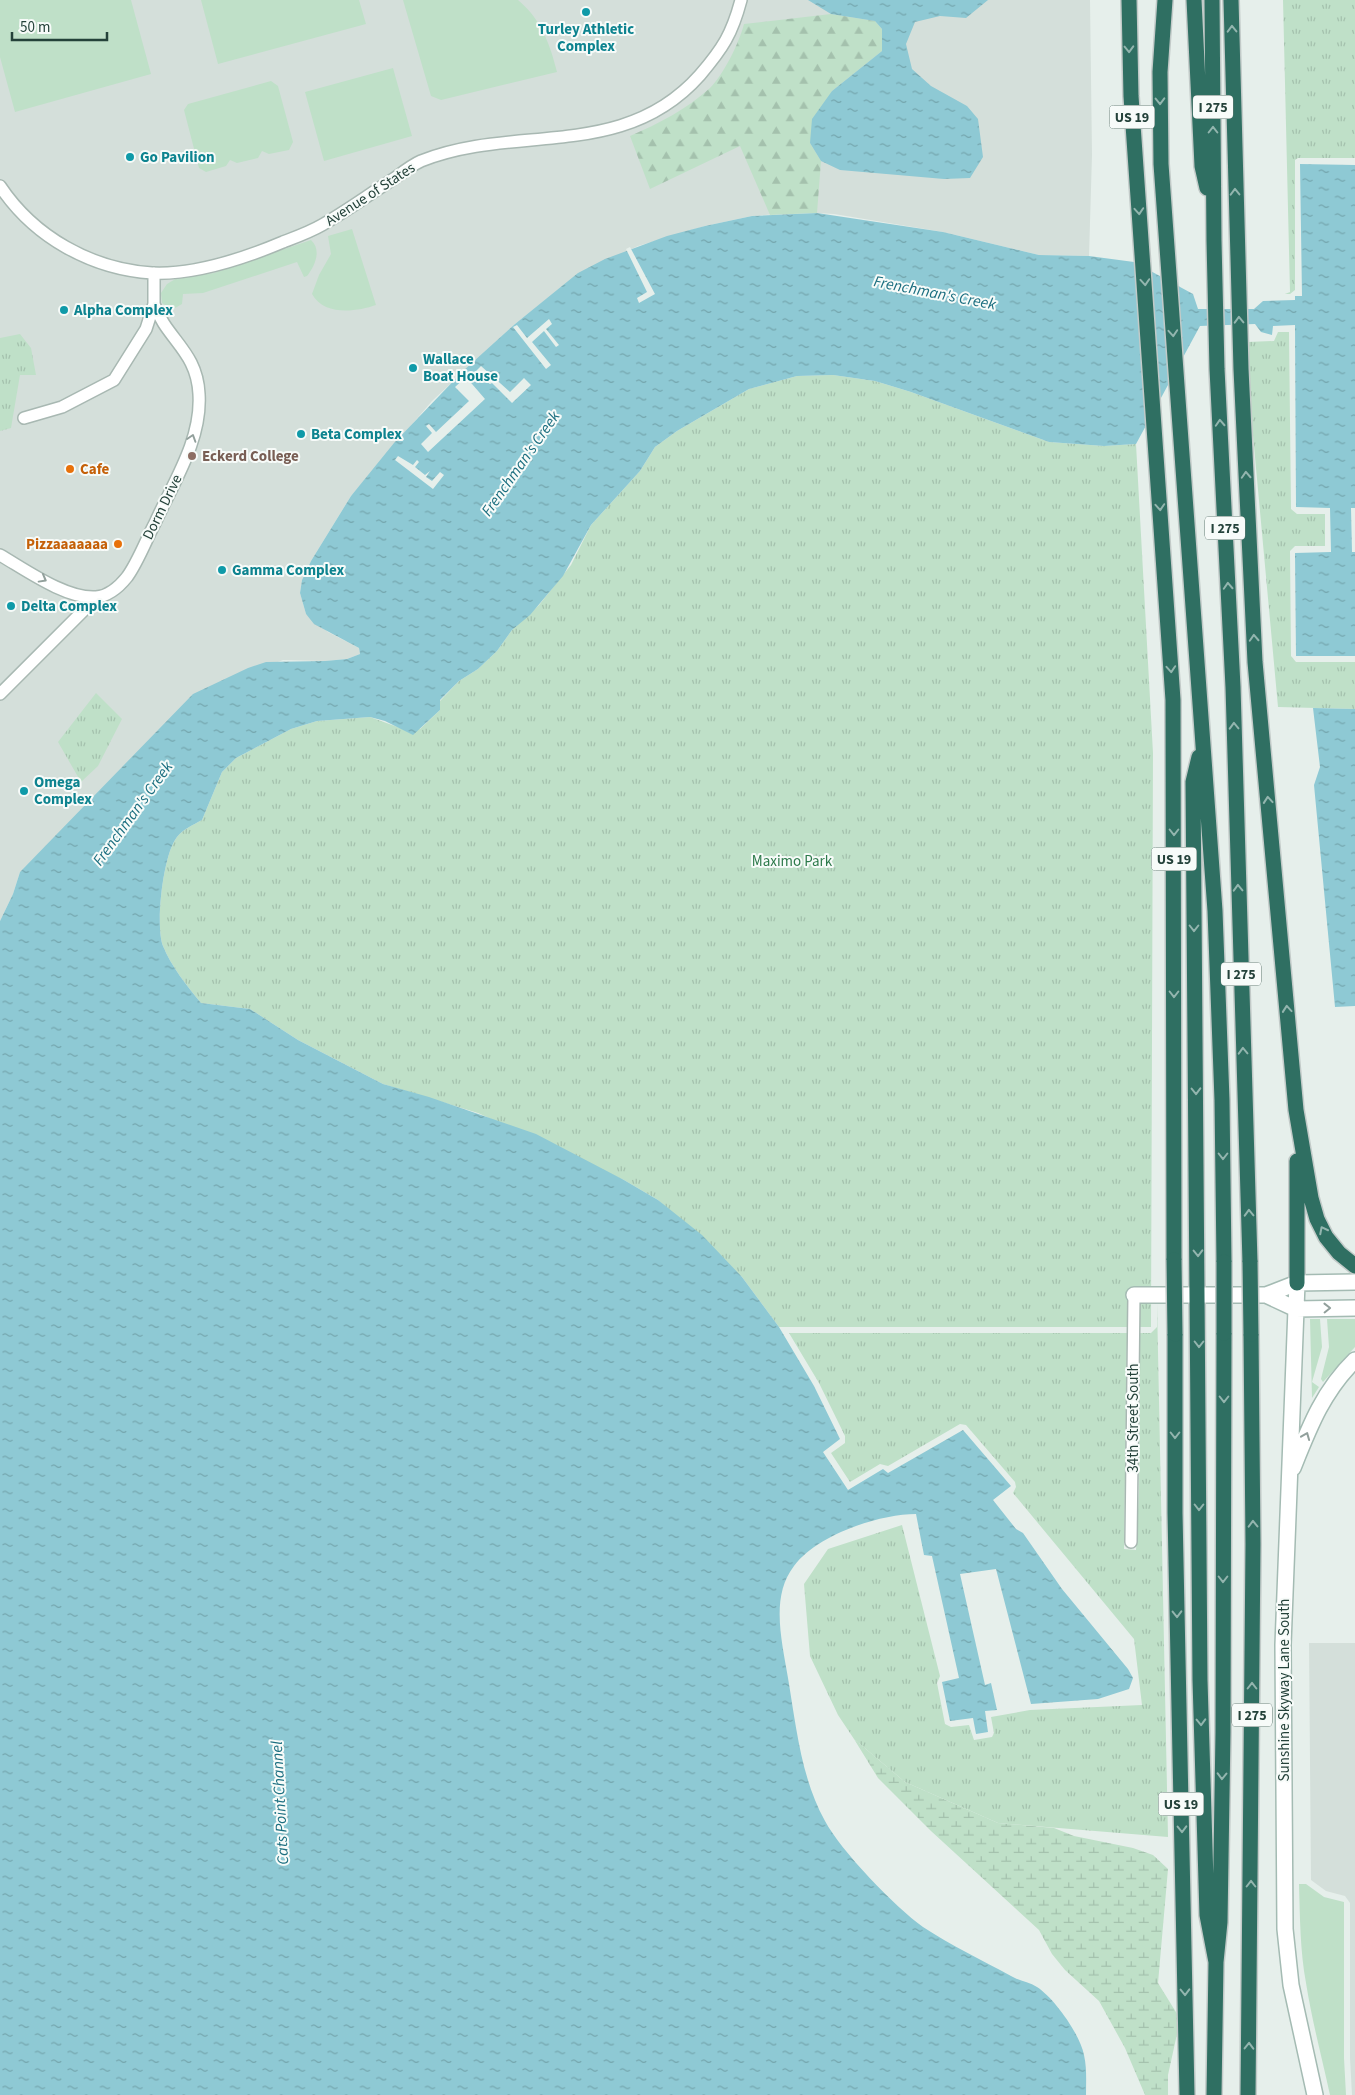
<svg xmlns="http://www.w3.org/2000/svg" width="1355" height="2095" font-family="'Source Sans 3',sans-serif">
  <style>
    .built { fill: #d4dfda }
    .green { fill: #bfe0c8 }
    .forest { fill: url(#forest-firs) }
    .wetland { fill: url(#wetland-marsh) }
    .park { fill: url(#park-tufts) }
    .water { fill: url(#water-ripples) }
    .pier { fill: #e6efeb }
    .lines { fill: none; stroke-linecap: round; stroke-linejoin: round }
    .street-casing { stroke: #a8b8b2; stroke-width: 14 }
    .secondary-casing { stroke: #a4bbb3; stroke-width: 18 }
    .highway-casing { stroke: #c2cac8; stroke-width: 18 }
    .street { stroke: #fff; stroke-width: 11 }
    .secondary { stroke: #fff; stroke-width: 15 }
    .highway { stroke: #2f6f62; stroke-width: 15 }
    .highway-bridge-casing { stroke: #c2cac8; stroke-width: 18; stroke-linecap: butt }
    .highway-bridge { stroke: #2f6f62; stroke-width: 15 }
    .oneway { stroke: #93b5ae }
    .oneway2 { stroke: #92a09c }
    .culture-dot { fill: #0f9aa8; stroke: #f7fbf9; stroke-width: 2 }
    .education-dot { fill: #8d6e63; stroke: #f7fbf9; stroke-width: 2 }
    .food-dot { fill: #e8710a; stroke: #f7fbf9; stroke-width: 2 }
    .labels { text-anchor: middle; stroke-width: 4; stroke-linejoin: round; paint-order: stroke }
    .shield { fill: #f7fbf9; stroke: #637a73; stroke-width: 1 }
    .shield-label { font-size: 14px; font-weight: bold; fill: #24423a }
    .culture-label { font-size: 15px; font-weight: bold; fill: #0d838f; stroke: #f7fbf9; text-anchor: start }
    .street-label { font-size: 15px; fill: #24423a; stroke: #f7fbf9 }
    .education-label { font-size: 15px; font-weight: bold; fill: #785e54; stroke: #f7fbf9; text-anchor: start }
    .food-label { font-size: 15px; font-weight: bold; fill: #c56008; stroke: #f7fbf9; text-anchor: start }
    .park-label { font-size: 15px; fill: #2d7a4b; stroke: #f7fbf9 }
    .water-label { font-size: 16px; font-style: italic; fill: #1c6f80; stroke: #f7fbf9 }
  </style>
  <defs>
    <pattern id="forest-firs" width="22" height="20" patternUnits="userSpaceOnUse" patternTransform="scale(1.25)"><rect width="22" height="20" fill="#bfe0c8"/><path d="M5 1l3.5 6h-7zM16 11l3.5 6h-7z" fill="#a4c1ad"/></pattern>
    <pattern id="wetland-marsh" width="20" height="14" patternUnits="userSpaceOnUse" patternTransform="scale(1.25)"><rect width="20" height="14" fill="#bfe0c8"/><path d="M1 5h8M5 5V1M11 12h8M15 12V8" fill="none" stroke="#a4c1ad"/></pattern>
    <pattern id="park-tufts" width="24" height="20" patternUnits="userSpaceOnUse" patternTransform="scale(1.25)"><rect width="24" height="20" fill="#bfe0c8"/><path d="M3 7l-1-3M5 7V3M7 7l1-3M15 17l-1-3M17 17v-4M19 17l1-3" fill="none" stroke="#a4c1ad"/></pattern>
    <pattern id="water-ripples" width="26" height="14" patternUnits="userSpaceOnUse" patternTransform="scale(1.25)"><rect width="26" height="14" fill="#8ec9d4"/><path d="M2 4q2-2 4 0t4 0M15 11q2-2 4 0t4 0" fill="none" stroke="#74a5ad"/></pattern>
  </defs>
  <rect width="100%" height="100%" fill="#e6efeb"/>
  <path class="built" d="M0 0H1090L1092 155 1089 256 1039 255 943 232 834 214 800 212 752 216 705 226 638 246 578 274 515 324 432 401 351 496 311 561 302 580 300 593 306 614 328 632 359 648 360 654 347 659 325 661 283 660 202 691 20 872 13 894 0 921Z
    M1309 1643H1355V2095H1352L1350 2058V1903L1345 1896 1326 1891 1311 1880Z"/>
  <path class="green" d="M0 0H131L151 74 15 112 0 57Z
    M201 0H359L366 24 218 64Z
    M403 0H518C541 19 550 44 557 72L441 100 431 96Z
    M393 68 412 136 324 161 305 92Z
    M271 81 278 86 293 142 289 150 269 154 262 151 258 158 237 163 230 160 226 166 206 172 199 168 184 110 188 104Z
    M352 229 376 305C356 312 324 316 312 294L319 275 331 254 328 236Z
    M311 240C322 250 315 266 307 276L304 277 297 262 203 293 183 294 182 304 175 308 168 307 162 303 161 293 167 284 177 278 214 273Z
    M1310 1319H1320L1322 1347 1312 1382 1319 1387 1312 1398Z
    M1327 1319H1355V1347L1323 1382 1321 1379 1329 1347Z
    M1299 1884H1306L1324 1897 1344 1902V2058L1346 2095H1330C1322 2058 1312 2021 1306 1983 1300 1950 1300 1917 1299 1884Z"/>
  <path class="forest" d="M831 14 875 21 882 29V51L832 91 810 143 821 161 817 213 770 215 740 146 650 189 630 136C658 124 687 109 710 88 724 74 739 43 744 24Z"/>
  <path class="wetland" d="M854 1739 905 1782 998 1823 1054 1828 1074 1836 1133 1848 1153 1855 1168 1869 1158 1983 1179 2017V2025L1168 2075V2095H1145L1125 2048 1099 2001 1065 1970 1052 1954 1039 1930 931 1831 878 1778Z"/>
  <path class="park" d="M1283 0H1355V158H1298L1295 160V290L1290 294H1285L1290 292Z
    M1278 332H1289L1291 509 1297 514H1325V546H1295L1290 551 1291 656 1296 662H1355V709L1278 707 1248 381 1247 342 1274 341Z
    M20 334 31 348 36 375H20L11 428 0 431V338Z
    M833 375 875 381 911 392 1049 442 1104 446 1136 444 1153 753 1151 1327H779L742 1277 658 1200 624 1180 478 1113 383 1084 298 1040 250 1009 201 1003C187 986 171 966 163 946 155 926 163 854 177 837 183 829 193 825 202 820L222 772 236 758 291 729 317 721 370 717 403 729H420L440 710V701L459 681 478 669 497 651 512 630 539 605 571 565 591 525 640 471 655 447 677 431 749 389 797 376Z
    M96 693 122 719 98 766 81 782 58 742Z
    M1157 1303 1168 1837 998 1823 905 1782 854 1739 838 1715 810 1656 804 1584 828 1549 902 1525 940 1676 937 1683 945 1724 951 1727 969 1725 974 1740 992 1737 994 1733 991 1717 1030 1710 1142 1705 1134 1639 1013 1493 1016 1487 1015 1482 966 1425 960 1424 888 1466 880 1464 850 1482 831 1453 845 1443V1436L819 1383 789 1333H1127L1124 1549 1136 1550 1139 1491 1140 1333H1151L1157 1327Z"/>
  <path class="water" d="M808 0H988L966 18 940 16 915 22 906 44 912 69 931 86 967 106 978 119 983 157 970 178 944 179 840 170 821 161 810 143 812 119 832 91 882 51V29L875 21 831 14Z
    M1300 164 1355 165V508H1351L1352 552H1355V656H1296L1295 553 1331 552 1330 508 1296 507 1295 325 1273 326 1272 335 1261 332 1255 324 1200 326 1136 444 1104 446 1049 442 911 392 875 381 833 375 797 376 749 389 677 431 655 447 640 471 591 525 563 576 530 615 512 630 497 651 478 669 459 681 440 700V710L413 735 385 721 370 717 317 721 291 729 236 758 222 772 202 820C193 825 183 829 177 837 163 854 155 926 163 946 171 966 187 986 201 1003L250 1009 298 1040 383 1084 429 1097 536 1134 624 1180 658 1200 702 1235 742 1277 779 1327 814 1386 840 1439 823 1452 848 1490 883 1469 888 1473 963 1430 1011 1486 993 1500 1016 1529 1023 1533 1062 1589 1128 1669 1133 1678 1129 1689 1098 1699 1031 1704 996 1569 960 1574 985 1685 991 1683 997 1710 985 1711 988 1732 976 1734 973 1718 950 1721 942 1682 959 1678 932 1556 924 1555 916 1514C879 1514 817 1535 794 1566 770 1597 782 1641 788 1678 796 1725 801 1778 825 1821 841 1851 895 1907 923 1927 950 1945 982 1960 1011 1976 1019 1981 1029 1982 1037 1987 1054 1998 1080 2034 1084 2055 1087 2068 1086 2082 1086 2095H0V921L13 894 20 872 193 694 248 668 266 662 325 661 347 659 360 654 359 648 314 624 306 614 300 593 302 580 311 561 351 496 394 443 463 371 515 324 578 273 605 259 667 236 705 226 752 216 817 213 943 232 1039 255 1089 256 1134 262 1193 294 1198 309H1254L1263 301 1295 300V296H1302Z
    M1313 708 1355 709V1006L1335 1007 1314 785 1320 767Z"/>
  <path class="pier" d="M630 247 655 294 639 303 637 298 647 292 626 249Z
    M549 319 552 324 546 329 559 345 556 347 544 331 532 342 551 365 546 369 513 327 517 325 527 338Z
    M481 366 510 392 524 378 531 385 512 403 492 383 490 384 474 373Z
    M466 377 485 399 428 452 421 444 432 433 426 426 429 424 436 432 469 401 455 387Z
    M398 456 413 465 417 460 419 462 415 467 425 475 430 471 426 477 432 481 440 472 444 475 433 489 395 460Z"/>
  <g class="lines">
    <defs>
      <path id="street" d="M0 186C34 237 91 269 152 273 194 275 245 258 283 242 296 237 310 232 322 225 347 211 371 193 395 178 403 172 412 165 421 161 515 123 623 162 700 75 723 48 732 34 741 0
        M24 418 62 407 114 380 146 329 154 304V273
        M0 555C26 570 66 599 96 597 109 596 119 587 127 577 138 562 146 540 155 523 173 483 202 440 199 394 197 351 167 340 154 304
        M0 694 97 597
        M1131 1542 1134 1295"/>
      <path id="secondary" d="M1297 1283 1283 1645 1285 1929 1291 1985 1315 2095
        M1134 1295H1266L1297 1283 1355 1282
        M1266 1295 1296 1309 1355 1308
        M1293 1468C1309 1428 1323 1391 1355 1360"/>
      <path id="highway" d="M1129 0 1131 96 1173 700 1174 1260
        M1165 0 1160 72 1161 164 1215 911 1222 1100 1224 1262
        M1194 0 1202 166 1207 188
        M1212 0 1214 241 1217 369 1233 687 1250 1262
        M1231 0 1241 369 1255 662 1296 1110 1311 1198 1317 1219 1326 1237 1339 1253 1355 1266
        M1199 757 1193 782 1200 1680 1207 1915 1216 1962
        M1297 1161V1283
        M1175 1334V1513L1187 2095
        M1214 2095 1216 1962 1220 1922 1223 1732 1224 1333
        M1248 2095 1253 1544 1251 1334"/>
    </defs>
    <use href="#street" class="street-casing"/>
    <use href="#secondary" class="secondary-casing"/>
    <use href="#highway" class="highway-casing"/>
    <use href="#street" class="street"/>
    <use href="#secondary" class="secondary"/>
    <use href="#highway" class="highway"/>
    <defs>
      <path id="highway-bridge" d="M1174 1260 1175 1334
        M1224 1262V1333
        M1250 1262 1251 1334"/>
    </defs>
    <use href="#highway-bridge" class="highway-bridge-casing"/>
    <use href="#highway-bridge" class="highway-bridge"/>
  </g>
  <defs><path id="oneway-chevron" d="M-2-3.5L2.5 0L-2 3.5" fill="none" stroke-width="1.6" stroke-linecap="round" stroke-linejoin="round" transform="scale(1.25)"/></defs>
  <g class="oneway">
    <use href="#oneway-chevron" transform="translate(1232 29) rotate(-91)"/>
    <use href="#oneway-chevron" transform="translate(1129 49) rotate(88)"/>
    <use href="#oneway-chevron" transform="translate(1160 101) rotate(89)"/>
    <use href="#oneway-chevron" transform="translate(1213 130) rotate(-90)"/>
    <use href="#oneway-chevron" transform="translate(1235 192) rotate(-91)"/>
    <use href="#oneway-chevron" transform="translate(1139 211) rotate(86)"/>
    <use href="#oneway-chevron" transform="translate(1145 282) rotate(86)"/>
    <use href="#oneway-chevron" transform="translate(1239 320) rotate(-92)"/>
    <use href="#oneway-chevron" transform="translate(1173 333) rotate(86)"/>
    <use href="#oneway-chevron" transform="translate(1220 423) rotate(-93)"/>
    <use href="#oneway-chevron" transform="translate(1246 475) rotate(-93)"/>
    <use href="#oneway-chevron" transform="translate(1160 507) rotate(86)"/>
    <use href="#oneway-chevron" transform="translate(1228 586) rotate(-93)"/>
    <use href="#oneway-chevron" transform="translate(1254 638) rotate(-93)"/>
    <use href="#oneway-chevron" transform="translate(1171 669) rotate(86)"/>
    <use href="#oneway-chevron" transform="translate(1234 726) rotate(-92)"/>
    <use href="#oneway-chevron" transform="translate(1268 800) rotate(-95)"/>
    <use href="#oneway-chevron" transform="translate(1174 832) rotate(90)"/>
    <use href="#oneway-chevron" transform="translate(1238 888) rotate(-92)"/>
    <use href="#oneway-chevron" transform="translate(1194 928) rotate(90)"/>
    <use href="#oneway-chevron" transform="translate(1174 994) rotate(90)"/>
    <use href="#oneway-chevron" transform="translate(1287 1009) rotate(-95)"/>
    <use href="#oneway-chevron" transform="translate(1243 1051) rotate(-92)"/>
    <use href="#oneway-chevron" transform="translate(1196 1091) rotate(89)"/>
    <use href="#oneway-chevron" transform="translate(1223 1156) rotate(90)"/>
    <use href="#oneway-chevron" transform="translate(1249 1213) rotate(-92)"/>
    <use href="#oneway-chevron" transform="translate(1323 1230) rotate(-117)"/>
    <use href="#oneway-chevron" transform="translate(1198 1253) rotate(89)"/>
    <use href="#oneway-chevron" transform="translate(1199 1344) rotate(90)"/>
    <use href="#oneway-chevron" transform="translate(1224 1399) rotate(90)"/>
    <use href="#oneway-chevron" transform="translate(1175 1435) rotate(90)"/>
    <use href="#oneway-chevron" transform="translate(1199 1507) rotate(90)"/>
    <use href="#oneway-chevron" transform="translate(1253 1524) rotate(-91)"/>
    <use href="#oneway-chevron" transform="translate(1223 1579) rotate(90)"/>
    <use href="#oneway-chevron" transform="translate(1177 1614) rotate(89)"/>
    <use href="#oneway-chevron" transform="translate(1252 1686) rotate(-90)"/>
    <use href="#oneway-chevron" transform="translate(1201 1722) rotate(88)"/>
    <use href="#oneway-chevron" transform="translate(1222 1776) rotate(91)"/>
    <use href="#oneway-chevron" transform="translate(1182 1829) rotate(89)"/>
    <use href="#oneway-chevron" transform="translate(1251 1884) rotate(-90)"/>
    <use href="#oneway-chevron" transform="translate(1185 1992) rotate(89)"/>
    <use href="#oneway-chevron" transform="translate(1249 2046) rotate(-89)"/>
  </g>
  <g class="oneway2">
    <use href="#oneway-chevron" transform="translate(192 438) rotate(-72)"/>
    <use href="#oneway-chevron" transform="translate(43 579) rotate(29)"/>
    <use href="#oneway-chevron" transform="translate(1327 1308) rotate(-1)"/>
    <use href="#oneway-chevron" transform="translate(1306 1436) rotate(-68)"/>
  </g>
  <g class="culture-dot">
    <circle cx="586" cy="12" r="5"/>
    <circle cx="130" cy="157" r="5"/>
    <circle cx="64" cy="310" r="5"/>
    <circle cx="413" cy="368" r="5"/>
    <circle cx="301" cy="434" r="5"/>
    <circle cx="222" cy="570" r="5"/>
    <circle cx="11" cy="606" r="5"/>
    <circle cx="24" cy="791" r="5"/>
  </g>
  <circle class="education-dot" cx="192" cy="456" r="5"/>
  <g class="food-dot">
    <circle cx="70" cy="469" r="5"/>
    <circle cx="118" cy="544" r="5"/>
  </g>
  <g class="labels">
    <g class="shield">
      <rect x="1193" y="95.5" width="40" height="23" rx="4"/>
      <rect x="1109.5" y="105.5" width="45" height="23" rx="4"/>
      <rect x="1205" y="516.5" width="40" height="23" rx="4"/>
      <rect x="1151.5" y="847.5" width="45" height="23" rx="4"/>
      <rect x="1221" y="962.5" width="40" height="23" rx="4"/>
      <rect x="1232" y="1703.5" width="40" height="23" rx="4"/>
      <rect x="1158.5" y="1792.5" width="45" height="23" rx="4"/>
    </g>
    <g class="shield-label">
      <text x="1213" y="112">I 275</text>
      <text x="1132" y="122">US 19</text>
      <text x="1225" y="533">I 275</text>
      <text x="1174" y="864">US 19</text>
      <text x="1241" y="979">I 275</text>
      <text x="1252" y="1720">I 275</text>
      <text x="1181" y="1809">US 19</text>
    </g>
    <g class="culture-label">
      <text x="586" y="34" text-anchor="middle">Turley Athletic<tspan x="586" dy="17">Complex</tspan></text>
      <text x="140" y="162">Go Pavilion</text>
      <text x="74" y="315">Alpha Complex</text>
      <text x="423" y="364">Wallace<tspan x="423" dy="17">Boat House</tspan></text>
      <text x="311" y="439">Beta Complex</text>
      <text x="232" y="575">Gamma Complex</text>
      <text x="21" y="611">Delta Complex</text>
      <text x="34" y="787">Omega<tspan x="34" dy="17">Complex</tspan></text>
    </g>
    <g class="street-label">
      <text transform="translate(370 194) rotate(-33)" y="5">Avenue of States</text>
      <text transform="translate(162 507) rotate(-64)" y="5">Dorm Drive</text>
      <text transform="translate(1133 1418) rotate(-90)" y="5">34th Street South</text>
      <text transform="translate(1284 1690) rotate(-90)" y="5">Sunshine Skyway Lane South</text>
    </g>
    <g class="education-label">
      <text x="202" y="461">Eckerd College</text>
    </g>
    <g class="food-label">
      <text x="80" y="474">Cafe</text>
      <text x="108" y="549" text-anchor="end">Pizzaaaaaaa</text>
    </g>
    <g class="park-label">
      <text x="792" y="866">Maximo Park</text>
    </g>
    <g class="water-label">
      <text transform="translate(935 292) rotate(11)" y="6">Frenchman's Creek</text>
      <text transform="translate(520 463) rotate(-55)" y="6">Frenchman's Creek</text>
      <text transform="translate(132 813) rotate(-54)" y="6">Frenchman's Creek</text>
      <text transform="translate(279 1803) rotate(-93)" y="6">Cats Point Channel</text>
    </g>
  </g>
  <path d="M12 32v8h95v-8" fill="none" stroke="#24423a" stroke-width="2.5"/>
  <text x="20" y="32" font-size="15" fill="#24423a" stroke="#f7fbf9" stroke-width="4" paint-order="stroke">50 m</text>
</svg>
